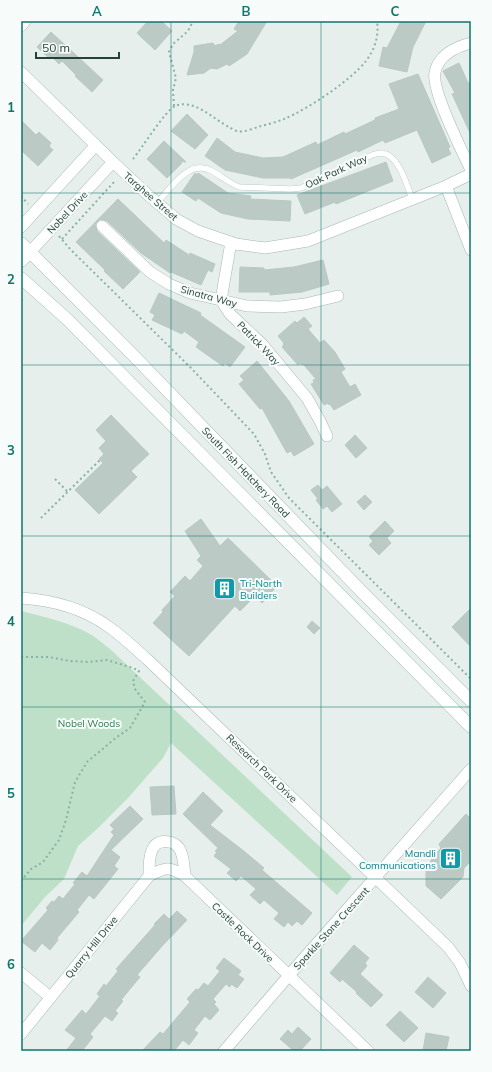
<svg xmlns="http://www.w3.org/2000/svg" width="492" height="1072" font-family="Mulish,sans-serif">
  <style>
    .green { fill: #bfe0c8 }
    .building { fill: #bbcac4; stroke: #b8c9c2 }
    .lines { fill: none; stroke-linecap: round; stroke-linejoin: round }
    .lane-casing { stroke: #a8b8b2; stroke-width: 6 }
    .street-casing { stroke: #a8b8b2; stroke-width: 12 }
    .secondary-casing { stroke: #a4bbb3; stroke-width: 13 }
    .path { stroke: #86b3a5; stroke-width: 2; stroke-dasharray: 2 3; stroke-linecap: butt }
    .lane { stroke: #fff; stroke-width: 5.5 }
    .street { stroke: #fff; stroke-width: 11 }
    .secondary { stroke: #fff; stroke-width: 12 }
    .grid { fill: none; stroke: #0f766e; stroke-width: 1; stroke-opacity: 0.55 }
    .labels { text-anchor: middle; stroke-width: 4; stroke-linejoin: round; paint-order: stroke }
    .street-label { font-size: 10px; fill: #24423a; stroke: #f7fbf9 }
    .culture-label { font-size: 10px; fill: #0d838f; stroke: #f7fbf9; text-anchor: start }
    .park-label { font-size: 10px; fill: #2d7a4b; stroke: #f7fbf9 }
    .neatline { fill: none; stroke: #0f766e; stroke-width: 1.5 }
    .grid-label { font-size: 13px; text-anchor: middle; font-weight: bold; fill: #0f766e }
  </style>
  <rect width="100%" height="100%" fill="#e6efeb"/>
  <path class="green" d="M21 611C45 617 68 622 90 634 97 638 103 644 110 649L352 877 337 895 171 743 163 758 128 798 97 829 78 846 64 879 45 897 21 926Z"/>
  <path class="building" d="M148 21H161L172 31 155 50 137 33Z
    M239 21H267L247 54 229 66 227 64 217 69 211 68 204 73 187 75 194 52V46L213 43 215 46 219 44 220 45 238 31 234 29Z
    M401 21H426L413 47 407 72 379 66 383 47 387 48Z
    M51 32 103 80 92 92 75 76 76 75 62 61 59 64 52 57 50 59 37 47Z
    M459 63 468 83H471V135L452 94 455 93 443 71Z
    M418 74 450 147 448 148 451 154 432 163 417 130 385 143 383 140 358 152 357 150 291 179 290 178H263L225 170 205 156 217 138 235 152 263 158 283 157 316 142 317 145 344 132 345 134 375 120V118L399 109 389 84Z
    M187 114 208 135 195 149 171 131Z
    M21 120 36 135 39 132 51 143 49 146 53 150 38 166 21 150Z
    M164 141 186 162 178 161 182 163 167 178 147 159Z
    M386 162 393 181 336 204 335 202 305 214 297 195Z
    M195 173 197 175 198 173 228 193 251 196 250 199 291 201 290 221 248 219 221 213 198 198 196 201 182 192Z
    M118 199 164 243 166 240 189 255 190 253 215 264 212 272 208 270 201 285 171 272 170 273 141 253 107 221 100 219 95 224 97 231 140 272 123 289 104 271 105 270 76 242Z
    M323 260 329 284 302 292 270 295V292H239L240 267 264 268V270L294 267Z
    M159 293 201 313 200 315 245 347 230 367 225 363 223 366 196 347 199 342 184 331 182 334 152 320 155 315 150 312Z
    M304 317 312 326 308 329 320 343 324 340 335 352 345 369 341 372 350 387 355 384 361 395 334 410 330 404 329 405 328 403 324 405 311 384 314 383 313 380 316 379 303 364 302 365 300 363 298 365 282 347 284 345 283 344 284 343 278 336 295 321 297 323Z
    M257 361 289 401 314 444 294 456 291 451 287 453 262 408 260 409 239 384 244 380 240 376Z
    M111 415 149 454 131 471 137 477 99 514 75 490 103 463 99 459 104 454 99 448 106 441 96 430Z
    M355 435 367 448 356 458 345 445Z
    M318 485 322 490 327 486 342 504 332 512 327 506 323 509 316 500 318 499 311 490Z
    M365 495 372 502 364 510 357 502Z
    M201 519 220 546 228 538 277 586 262 603 255 596 240 611 235 606 189 656 153 623 163 612 162 610 175 596 170 592 185 576 190 581 203 566 197 560 201 556 185 531Z
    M385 521 394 531 387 538 391 543 379 555 369 545 373 541 369 537Z
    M471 608V647L452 627Z
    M312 621 320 628 314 634 307 627Z
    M174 786 176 814 152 815 150 787Z
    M203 792 223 811 210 825 245 852 264 868 262 870 312 913 302 925 297 921 292 926 288 922 284 927 274 919 279 913 264 900 260 904 250 895 256 889 241 876 236 881 227 873 231 869 214 856 217 852 215 851 218 848 183 814Z
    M130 806 143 819 111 850 120 857 114 866 118 869 94 899 89 895 77 910 79 912 57 938 58 940 50 950 42 943 35 952 21 941 48 910 46 908 52 901 54 902 59 896 63 899 75 884 73 883 82 872 87 876 114 835 111 832 114 829 110 825Z
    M466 814 471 819V861L464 868 463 877 441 899 426 886V869L433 857 441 848 439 844Z
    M177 911 187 920 163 945 137 975 140 977 121 1000 123 1001 115 1011 118 1013 112 1021 105 1016 90 1034 93 1037 82 1051H66L76 1038 65 1030 82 1010 86 1014 100 996 97 994 104 984 106 986 118 971 116 969 155 925 154 924 164 914 169 919Z
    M354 945 369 958 365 963 367 966 360 974 383 995 371 1007 356 993 357 992 342 979 340 982 330 973Z
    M224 958 241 971 238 975 244 979 237 988 231 984 230 987 226 984 213 999 216 1002 214 1004 219 1010 210 1020 205 1016 194 1030 198 1033 189 1045 183 1040 174 1051H142L160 1032 163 1034 190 1002 187 999 196 989 198 990 204 983 208 986 220 971 216 968Z
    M428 977 446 993 433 1008 415 992Z
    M400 1011 418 1028 404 1042 386 1025Z
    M298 1027 311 1039 300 1051H294L280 1039 288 1030 292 1034Z
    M426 1033 449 1037 446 1051H423Z"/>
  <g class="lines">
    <defs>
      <path id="lane" d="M157 203C171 188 189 158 212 171 221 176 229 183 239 187L290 189 301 188 372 155C375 154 379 153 382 153 399 155 407 185 412 199"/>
      <path id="street" d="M21 26 25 21
        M471 43C455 47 439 55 435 72 431 90 462 151 471 170
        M21 72 113 162 147 194 176 219 198 231 236 244 265 248 308 241 446 186 471 174
        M446 186 471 250
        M102 226 150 272 169 284 190 293 247 306 281 307 305 304 338 296
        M21 227 96 145
        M231 242 221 300 230 314 262 344 307 398 320 421 327 436
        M30 252 113 162
        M21 598C52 600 83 608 109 627 123 637 136 649 149 661L448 947 460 963 471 986
        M149 876C149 863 148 838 169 842 172 842 177 845 179 848 184 855 184 867 185 876
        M21 973 50 997
        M21 1034 149 876C166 867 168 866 185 876L368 1051
        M224 1051 297 966 471 769"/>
      <path id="secondary" d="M21 243 132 354 361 591 471 701
        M21 261 30 252
        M21 278 68 320 471 727"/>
    </defs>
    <use href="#lane" class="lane-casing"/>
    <use href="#street" class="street-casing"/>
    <use href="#secondary" class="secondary-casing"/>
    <path class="path" d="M174 106 173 90 176 78 169 52 173 44 188 31 193 21
      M133 159C142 148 165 111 175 106 194 98 213 119 229 127 231 128 235 131 237 131 244 133 254 128 261 126 269 124 277 122 284 119 308 109 350 81 366 61 375 49 379 36 377 21
      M21 196 28 204
      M59 236 70 249 190 367 254 434 265 454 271 472 289 498 471 679
      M62 239 114 182
      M21 301 23 298
      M55 479 68 492
      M41 518 100 460
      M21 657H49L70 661 89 662 107 660 133 668 139 671 133 681 135 689 145 702 130 728 117 737 87 762 75 782 66 820 59 840 43 862 31 869 21 881"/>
    <use href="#lane" class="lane"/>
    <use href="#street" class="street"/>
    <use href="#secondary" class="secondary"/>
  </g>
  <path class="grid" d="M171 21V1051M321 21V1051M21 193H471M21 365H471M21 536H471M21 707H471M21 879H471"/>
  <defs>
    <symbol id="building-square" viewBox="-11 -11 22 22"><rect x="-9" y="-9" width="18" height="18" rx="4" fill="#0f9aa8" stroke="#f7fbf9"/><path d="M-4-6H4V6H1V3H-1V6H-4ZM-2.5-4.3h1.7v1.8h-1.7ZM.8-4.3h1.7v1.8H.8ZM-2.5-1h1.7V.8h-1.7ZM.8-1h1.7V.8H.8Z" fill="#fff"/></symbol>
  </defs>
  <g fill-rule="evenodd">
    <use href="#building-square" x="212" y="576" width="25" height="25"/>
    <use href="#building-square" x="438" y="846" width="25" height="25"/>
  </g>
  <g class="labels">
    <g class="street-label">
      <text transform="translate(336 171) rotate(-25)" y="4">Oak Park Way</text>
      <text transform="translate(151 196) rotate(41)" y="4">Targhee Street</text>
      <text transform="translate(67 212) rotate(-47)" y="4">Nobel Drive</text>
      <text transform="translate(209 296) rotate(15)" y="4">Sinatra Way</text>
      <text transform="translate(259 343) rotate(46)" y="4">Patrick Way</text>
      <text transform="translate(246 472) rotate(46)" y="4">South Fish Hatchery Road</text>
      <text transform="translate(262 768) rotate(44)" y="4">Research Park Drive</text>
      <text transform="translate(331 928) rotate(-48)" y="4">Sparkle Stone Crescent</text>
      <text transform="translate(243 932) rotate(44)" y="4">Castle Rock Drive</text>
      <text transform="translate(91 947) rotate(-51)" y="4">Quarry Hill Drive</text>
    </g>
    <g class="culture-label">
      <text x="240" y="587">Tri-North<tspan x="240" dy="12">Builders</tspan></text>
      <text x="436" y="857" text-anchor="end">Mandli<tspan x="436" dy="12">Communications</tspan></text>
    </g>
    <g class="park-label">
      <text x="89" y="727">Nobel Woods</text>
    </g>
  </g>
  <rect width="492" height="1072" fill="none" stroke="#f7fbf9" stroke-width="44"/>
  <path d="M36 52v6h83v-6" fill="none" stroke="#24423a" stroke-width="2"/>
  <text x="42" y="52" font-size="12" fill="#24423a" stroke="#f7fbf9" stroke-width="3" paint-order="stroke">50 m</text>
  <rect x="22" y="22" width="448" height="1028" class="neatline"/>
  <g class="grid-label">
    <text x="97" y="16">A</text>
    <text x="246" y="16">B</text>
    <text x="395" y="16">C</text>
    <text x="11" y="112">1</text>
    <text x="11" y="284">2</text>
    <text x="11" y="455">3</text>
    <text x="11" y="626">4</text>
    <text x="11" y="798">5</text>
    <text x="11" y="969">6</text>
  </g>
</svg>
